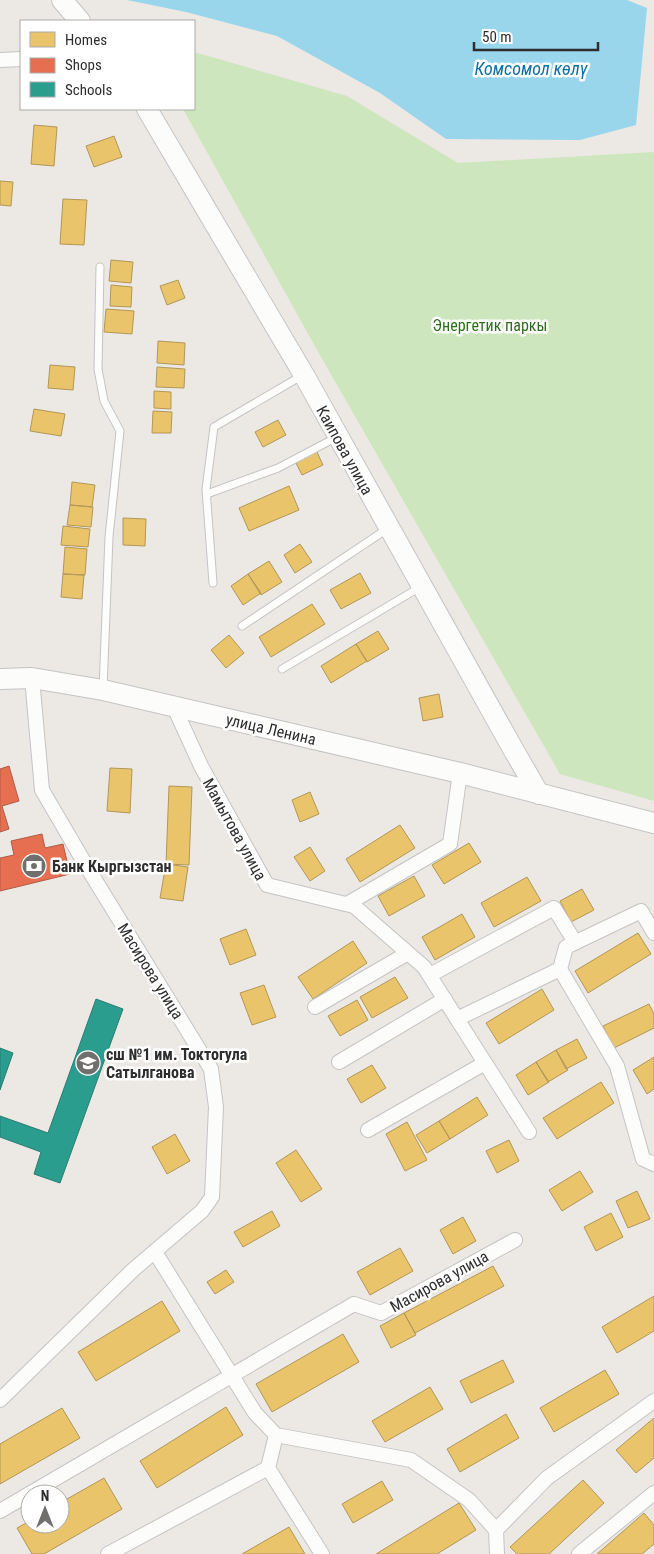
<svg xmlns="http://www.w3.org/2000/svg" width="654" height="1554" font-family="'Roboto Condensed',sans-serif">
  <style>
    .green { fill: #cee6be }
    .water { fill: #99d6ec }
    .homes { fill: #e9c46a; stroke: #b19758 }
    .shops { fill: #e76f51; stroke: #b05c46 }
    .schools { fill: #2a9d8f; stroke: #2b7c72 }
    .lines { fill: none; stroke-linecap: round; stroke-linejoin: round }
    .service-casing { stroke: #c5c4c5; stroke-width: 9 }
    .minor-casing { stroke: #c5c4c5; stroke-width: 16 }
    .secondary-casing { stroke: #c5c4c5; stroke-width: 22 }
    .service { stroke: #fcfcfb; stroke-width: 7 }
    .minor { stroke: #fcfcfb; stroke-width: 14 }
    .secondary { stroke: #fcfcfb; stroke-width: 20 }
    .labels { text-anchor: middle; stroke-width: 5; stroke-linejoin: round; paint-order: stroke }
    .park-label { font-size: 16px; fill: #2c6e1b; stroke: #fff }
    .street-label { font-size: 16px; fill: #2e2e2e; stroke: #fff }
    .poi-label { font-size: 16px; font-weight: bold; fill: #2e2e2e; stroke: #fff; text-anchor: start }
    .water-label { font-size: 18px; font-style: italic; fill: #0d6fa3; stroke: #fff }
  </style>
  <rect width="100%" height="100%" fill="#ece8e4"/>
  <path class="green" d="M194 52 347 96 458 163 654 152V801L560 774 321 357 183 109H194Z"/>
  <path class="water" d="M127 0H627L647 8 636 125 580 140 446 139 380 93 277 36 186 12Z"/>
  <path class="homes" d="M34 125 57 127 54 166 31 164Z
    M114 136 122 157 94 167 86 146Z
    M0 181 13 182 11 206 0 205Z
    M63 199 87 200 84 245 60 244Z
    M111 260 133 262 131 283 109 281Z
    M178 280 185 298 167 305 160 286Z
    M111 285 132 287 131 307 110 306Z
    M106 309 134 311 132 334 104 332Z
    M158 341 185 343 184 365 157 363Z
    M50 365 75 367 73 390 48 388Z
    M157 367 185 369 184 388 156 387Z
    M154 391 171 392V409L154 408Z
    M34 409 65 414 61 436 30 431Z
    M153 411 172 412 171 433H152Z
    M278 420 286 435 263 447 255 432Z
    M316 450 323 465 302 475 295 461Z
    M72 482 95 485 92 507 70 505Z
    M289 486 299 510 249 531 239 508Z
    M70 505 93 507 91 527 67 525Z
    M123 518 146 519 145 546 123 545Z
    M63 526 90 529 88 547 61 545Z
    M300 544 312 562 295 573 284 555Z
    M65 547 87 549 85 575 63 574Z
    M269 561 282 582 261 595 248 574Z
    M360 573 371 593 341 609 330 590Z
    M63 574 84 575 82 599 61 597Z
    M248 574 261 593 243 605 231 586Z
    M312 604 325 624 271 657 259 637Z
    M378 631 389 649 367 662 356 644Z
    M229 635 244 653 226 668 211 650Z
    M356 644 367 661 331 683 321 666Z
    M439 694 443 717 423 721 419 698Z
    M110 768 132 769 130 813 107 811Z
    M169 786 192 787 189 865 166 864Z
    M310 792 319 814 300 822 292 800Z
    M400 825 415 848 360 882 346 859Z
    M469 843 481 862 444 884 432 865Z
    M310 847 325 871 310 881 294 857Z
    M166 864 188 867 183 901 160 898Z
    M414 876 425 896 389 916 378 896Z
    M527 877 541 901 494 927 481 903Z
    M582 889 594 910 571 922 560 901Z
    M462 914 475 937 435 960 422 937Z
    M246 929 256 955 230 965 220 939Z
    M638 933 651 954 588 993 575 971Z
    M353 941 367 963 313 999 298 977Z
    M395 977 408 998 372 1018 360 997Z
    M264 985 276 1017 252 1025 240 993Z
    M542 989 554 1010 499 1044 486 1023Z
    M357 1000 368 1020 340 1036 328 1016Z
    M649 1004 654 1014V1028L614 1048 603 1026Z
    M577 1039 587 1058 566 1069 556 1050Z
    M556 1050 568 1070 548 1082 536 1062Z
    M654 1057V1089L647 1094 633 1070Z
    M536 1062 549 1082 528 1095 516 1075Z
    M372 1065 386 1088 361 1103 347 1079Z
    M601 1082 614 1103 557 1139 543 1118Z
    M477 1097 488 1115 450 1139 439 1121Z
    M439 1121 450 1139 427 1153 416 1135Z
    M407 1122 427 1160 405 1171 386 1134Z
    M175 1134 190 1161 167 1174 152 1147Z
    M509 1140 519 1161 497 1173 486 1151Z
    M296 1150 322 1189 301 1202 276 1163Z
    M580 1171 593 1192 562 1211 549 1190Z
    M637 1191 650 1219 628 1228 616 1201Z
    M272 1211 280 1226 243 1247 234 1232Z
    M611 1213 623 1237 596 1251 584 1227Z
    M463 1217 476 1241 453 1254 440 1230Z
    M400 1248 413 1271 370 1295 357 1272Z
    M493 1266 504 1286 415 1333 404 1313Z
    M226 1270 234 1282 215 1294 207 1282Z
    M654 1296V1331L617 1353 602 1327Z
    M162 1301 180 1331 96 1381 78 1352Z
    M404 1313 416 1335 391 1348 380 1326Z
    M343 1334 359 1362 272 1412 256 1384Z
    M503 1360 514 1382 471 1403 460 1381Z
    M605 1370 619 1394 554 1432 540 1408Z
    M430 1387 443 1409 385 1442 372 1421Z
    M226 1407 243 1435 157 1488 140 1461Z
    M62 1408 80 1438 0 1484V1444Z
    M506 1414 519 1438 460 1472 447 1449Z
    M654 1418V1458L636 1473 616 1450Z
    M104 1478 122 1509 44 1554H32L17 1528 30 1521V1524H60V1503Z
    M583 1480 604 1503 549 1554H517L510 1547Z
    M382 1481 393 1500 353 1523 342 1504Z
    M459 1503 476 1530 437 1554H376Z
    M644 1513 654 1525V1544L642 1554H597Z
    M289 1527 305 1554H242Z"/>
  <path class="shops" d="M9 766 19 801 2 806 9 829 0 832V769Z
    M42 834 45 848 63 844 70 874 0 891V858L14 855 11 841Z"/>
  <path class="schools" d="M96 999 123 1009 60 1183 34 1174 41 1152 0 1137V1116L48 1133Z
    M0 1048 13 1053 0 1090Z"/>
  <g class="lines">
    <defs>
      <path id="service" d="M100 267 98 369 104 401 120 431 109 537 103 689
        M207 494 278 468 337 437
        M213 583 206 489 214 427 303 375
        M242 626 387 529
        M282 669 422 586"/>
      <path id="minor" d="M0 60 21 59
        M174 707 201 766 267 885 354 906 424 967 529 1132
        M347 904 450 844 460 773
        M654 933 641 911 566 947 560 969 617 1066 643 1159 654 1164
        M430 975 554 908 575 942
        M315 1007 408 953
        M457 1019 560 969
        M339 1062 445 999
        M368 1130 485 1063
        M155 1252 255 1413 276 1435 411 1460 469 1500 496 1530 497 1554
        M0 1400 134 1269 202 1211 212 1197 216 1107 211 1069 87 867 42 790 32 678
        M276 1435 268 1468 322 1554
        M0 1511 354 1304 381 1313 515 1240
        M496 1530 547 1478 654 1401
        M108 1554 268 1468
        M579 1554 654 1493"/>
      <path id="secondary" d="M62 0 80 21
        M147 109 304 375 513 749 539 794
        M0 679 32 678 103 690 460 773 654 823"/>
    </defs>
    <use href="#service" class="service-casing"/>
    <use href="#minor" class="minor-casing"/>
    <use href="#secondary" class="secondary-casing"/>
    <use href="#service" class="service"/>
    <use href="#minor" class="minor"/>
    <use href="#secondary" class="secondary"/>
  </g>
  <defs>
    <symbol id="bank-disc" viewBox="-11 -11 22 22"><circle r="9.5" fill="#706f6e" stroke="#fff"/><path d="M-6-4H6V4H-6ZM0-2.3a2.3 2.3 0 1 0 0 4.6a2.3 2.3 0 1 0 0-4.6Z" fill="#fff"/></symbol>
    <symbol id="school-disc" viewBox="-11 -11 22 22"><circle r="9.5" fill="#706f6e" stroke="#fff"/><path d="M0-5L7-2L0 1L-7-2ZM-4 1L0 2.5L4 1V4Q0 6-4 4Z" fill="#fff"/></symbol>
  </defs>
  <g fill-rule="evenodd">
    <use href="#bank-disc" x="20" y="852" width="28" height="28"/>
    <use href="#school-disc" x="74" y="1049" width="28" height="28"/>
  </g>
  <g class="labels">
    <g class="park-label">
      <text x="490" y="331">Энергетик паркы</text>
    </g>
    <g class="street-label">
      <text transform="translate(345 450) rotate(61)" y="6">Каипова улица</text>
      <text transform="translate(271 729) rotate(13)" y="6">улица Ленина</text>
      <text transform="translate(235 829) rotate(61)" y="6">Мамытова улица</text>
      <text transform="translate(151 971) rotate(58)" y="6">Масирова улица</text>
      <text transform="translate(439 1281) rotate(-29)" y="6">Масирова улица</text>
    </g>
    <g class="poi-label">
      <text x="52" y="872">Банк Кыргызстан</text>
      <text x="106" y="1060">сш №1 им. Токтогула<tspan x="106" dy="18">Сатылганова</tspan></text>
    </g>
    <g class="water-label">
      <text x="531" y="75">Комсомол көлү</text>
    </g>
  </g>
  <rect x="20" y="20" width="175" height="90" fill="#ffffff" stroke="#ababab"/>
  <rect x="30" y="32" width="25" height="15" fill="#e9c46a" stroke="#ababab"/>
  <text x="65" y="45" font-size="15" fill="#2e2e2e">Homes</text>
  <rect x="30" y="58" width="25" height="15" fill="#e76f51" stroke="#ababab"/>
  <text x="65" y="70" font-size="15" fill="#2e2e2e">Shops</text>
  <rect x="30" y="82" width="25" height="15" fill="#2a9d8f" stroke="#ababab"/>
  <text x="65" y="95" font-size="15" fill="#2e2e2e">Schools</text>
  <g transform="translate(45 1509)"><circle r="24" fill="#ffffff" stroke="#ababab"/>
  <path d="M0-4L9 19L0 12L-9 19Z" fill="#706f6e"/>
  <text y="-8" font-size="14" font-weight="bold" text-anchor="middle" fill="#2e2e2e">N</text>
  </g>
  <path d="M474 42v8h124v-8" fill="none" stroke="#2e2e2e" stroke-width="2.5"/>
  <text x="482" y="42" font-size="15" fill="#2e2e2e" stroke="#ffffff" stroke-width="4" paint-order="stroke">50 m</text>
</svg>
